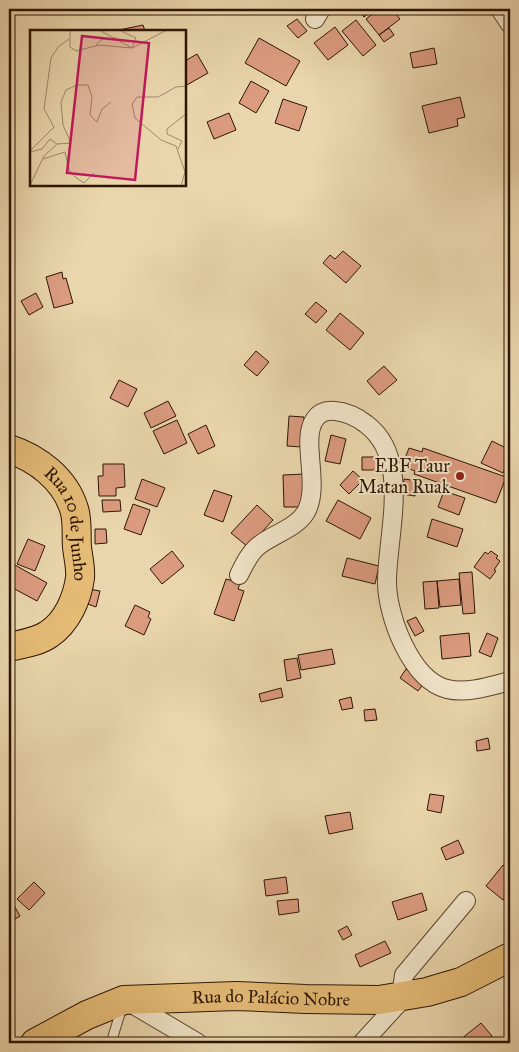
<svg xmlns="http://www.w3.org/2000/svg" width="519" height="1052" font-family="'IM FELL Great Primer',serif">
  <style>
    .building { fill: #db9b7f; stroke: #2d1503 }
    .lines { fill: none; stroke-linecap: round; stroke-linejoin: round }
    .lane-casing { stroke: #5c452d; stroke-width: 11 }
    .street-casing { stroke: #5c452d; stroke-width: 20 }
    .primary-casing { stroke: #2d1503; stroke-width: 30 }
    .lane { stroke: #f1e4c9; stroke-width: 9 }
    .street { stroke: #f1e4c9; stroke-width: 18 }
    .primary { stroke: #e5bb76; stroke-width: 28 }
    .poi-dot { fill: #8f2418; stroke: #f1e4c9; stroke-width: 2 }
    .labels { text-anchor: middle; stroke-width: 4; stroke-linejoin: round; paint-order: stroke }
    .poi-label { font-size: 18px; fill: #2d1503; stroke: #f1e4c9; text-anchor: end }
    .street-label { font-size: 18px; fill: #2d1503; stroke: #f1e4c9 }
    .inset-road { fill: none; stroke: #9e8968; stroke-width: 1 }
    .view { fill: #c2185b; fill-opacity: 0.15; stroke: #c2185b; stroke-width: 2.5 }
    .inset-edge { fill: none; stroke: #2d1503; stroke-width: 2.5 }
  </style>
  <rect width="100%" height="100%" fill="#ead6ac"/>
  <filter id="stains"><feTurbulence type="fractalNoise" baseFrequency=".004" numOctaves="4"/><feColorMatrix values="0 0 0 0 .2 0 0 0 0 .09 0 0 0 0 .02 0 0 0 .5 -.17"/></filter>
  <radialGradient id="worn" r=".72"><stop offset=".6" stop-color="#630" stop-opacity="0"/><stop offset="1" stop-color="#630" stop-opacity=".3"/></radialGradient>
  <path class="building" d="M159 9H180V10L160 12Z
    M261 9H277L274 15Z
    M358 9H375L364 17Z
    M379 9H392L400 19 379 35 366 19Z
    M476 9H487L482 14Z
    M297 19 307 31 298 38 287 26Z
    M356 20 376 45 363 56 342 31Z
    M143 25 145 31H114Z
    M335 27 348 45 328 60 314 43Z
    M389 28 394 35 384 42 379 35Z
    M259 38 300 61 286 86 245 63Z
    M434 48 437 64 413 68 410 53Z
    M197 54 208 73 185 86V61Z
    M251 81 269 91 256 113 239 103Z
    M460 97 465 117 457 119 458 126 429 133 422 106Z
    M283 99 307 107 299 131 275 123Z
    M229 113 236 130 214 139 207 122Z
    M343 251 361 266 346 283 323 263 330 255 335 259Z
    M62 272 63 279 66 278 73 303 54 308 46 277Z
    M36 293 43 307 29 315 21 301Z
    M316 302 327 311 316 323 305 314Z
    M340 313 364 333 350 350 326 330Z
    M256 351 269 362 257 376 244 365Z
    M384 366 397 380 379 395 367 381Z
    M119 380 137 389 128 407 110 398Z
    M168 401 176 416 151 428 144 413Z
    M289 416 304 417 302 447 287 446Z
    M177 420 187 443 164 454 153 431Z
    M206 425 215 446 198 454 188 434Z
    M331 435 346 439 340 464 325 461Z
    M492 441 510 450V457L503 473 481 463Z
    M409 448 422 452 423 448 506 477 496 503 414 474 415 471 402 466Z
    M362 457H382L379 470H362Z
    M103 464H124L125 487 116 488V496H99L98 476H103Z
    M353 471 363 480 349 494 340 485Z
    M305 474 306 507H284L283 475Z
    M142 479 165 488 157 507 135 499Z
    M404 479 418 481 415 496 402 494Z
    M214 490 232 496 223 522 204 515Z
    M444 491 465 498 459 515 438 507Z
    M102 500H120L121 511 103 512Z
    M338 500 371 518 360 539 326 521Z
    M133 504 150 510 141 535 124 529Z
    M257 505 273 520 248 547 231 533Z
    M432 519 463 529 457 547 427 537Z
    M95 529H106L107 543 95 544Z
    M28 539 45 546 35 571 17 564Z
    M172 551 184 566 162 584 150 569Z
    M491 551 498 556 496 558 500 561 494 570 496 571 490 579 474 567 485 552 488 554Z
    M347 558 379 566 375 584 342 576Z
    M15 565 47 583 37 601 9 586V575Z
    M472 572 475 613 463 614 459 573Z
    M226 579 240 583 238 589 244 591 234 621 214 614Z
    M459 579 461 605 440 607 437 581Z
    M437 581 439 608 425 609 423 582Z
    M89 589 100 591 96 607 85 603Z
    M135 605 150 612 148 617 151 619 144 635 125 626Z
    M416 617 424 631 415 636 407 621Z
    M469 633 471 656 442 659 440 636Z
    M487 633 498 638 491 657 479 652Z
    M332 649 335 664 301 670 298 655Z
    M297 658 301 678 287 681 284 660Z
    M406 669 424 683 418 691 400 678Z
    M281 688 283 697 261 702 259 694Z
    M351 697 353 708 342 710 339 700Z
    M375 709 377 720 365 721 364 710Z
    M488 738 490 749 477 751 476 741Z
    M430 794 444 796 441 813 427 810Z
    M350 812 353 829 329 834 325 816Z
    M458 840 464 853 446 860 441 848Z
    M503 865 510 871V891L503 900 486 886Z
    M286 877 288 893 266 896 264 880Z
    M34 882 45 893 29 910 17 899Z
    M422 893 427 910 398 920 392 902Z
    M298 899 299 912 279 915 277 901Z
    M12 902 20 916 9 923V904Z
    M347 926 352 935 343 940 338 931Z
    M385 941 391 953 360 967 355 955Z
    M481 1023 492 1036 483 1043H456Z"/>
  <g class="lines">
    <defs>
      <path id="lane" d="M111 1043 122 1007"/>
      <path id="street" d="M500 9 510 24
        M315 19 321 9
        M239 575C244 565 249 554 257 547 272 534 296 529 306 512 321 484 300 440 315 419 320 412 327 410 335 411 346 412 357 417 366 424 412 458 387 534 387 582 387 616 411 680 447 689 467 694 491 686 510 681
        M401 996 404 975 466 901
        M127 1001 198 1043
        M362 1043 406 995"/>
      <g id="primary">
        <path id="s1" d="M9 449C37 458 65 479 74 509 78 520 76 535 77 547 78 557 81 568 80 578 77 599 67 622 49 634 38 642 22 644 9 647"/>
        <path id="s2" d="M35 1043 87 1015 124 1000 236 996 306 999 379 1000 427 992 461 982 510 957"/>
      </g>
    </defs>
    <use href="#lane" class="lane-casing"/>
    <use href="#street" class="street-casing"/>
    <use href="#primary" class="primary-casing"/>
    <use href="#lane" class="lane"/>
    <use href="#street" class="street"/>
    <use href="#primary" class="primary"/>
  </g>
  <circle class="poi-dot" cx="460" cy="476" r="5"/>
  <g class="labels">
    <g class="poi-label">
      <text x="450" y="472">EBF Taur<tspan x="450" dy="21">Matan Ruak</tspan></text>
    </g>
    <g class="street-label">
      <text dy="6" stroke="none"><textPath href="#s1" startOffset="104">Rua 10 de Junho</textPath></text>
      <text dy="6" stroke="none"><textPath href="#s2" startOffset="246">Rua do Palácio Nobre</textPath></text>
    </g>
  </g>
  <g transform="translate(30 30)">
    <rect width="156" height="156" fill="#ead6ac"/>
    <path class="inset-road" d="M40 1V17L46 21 69 15 102 18 135 1M71 1 102 18 106 8 91 1M66 15 72 9 87 8M27 114 41 113 33 95 31 72 36 60 47 55H58L62 67 60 85 67 92 72 79 81 72M148 119 152 111 137 104V99L157 83M0 121 24 97 14 79 21 28 28 17 39 9M0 122 12 119 20 109 27 114 14 126 0 155M13 129 35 122 39 140 45 147 54 153 64 143M151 156 155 142 146 116 131 110 105 88 102 74 107 67H128L146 57 157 56"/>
    <path class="view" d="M52 6 119 13 105 150 37 143Z"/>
    <rect width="156" height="156" class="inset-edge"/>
  </g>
  <rect width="519" height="1052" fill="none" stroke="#ead6ac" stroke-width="30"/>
  <rect x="10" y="10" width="499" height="1032" fill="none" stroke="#2d1503" stroke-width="2.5"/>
  <rect x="15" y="15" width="489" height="1022" fill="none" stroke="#2d1503"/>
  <rect width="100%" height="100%" filter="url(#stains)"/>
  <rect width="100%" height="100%" fill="url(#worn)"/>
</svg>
